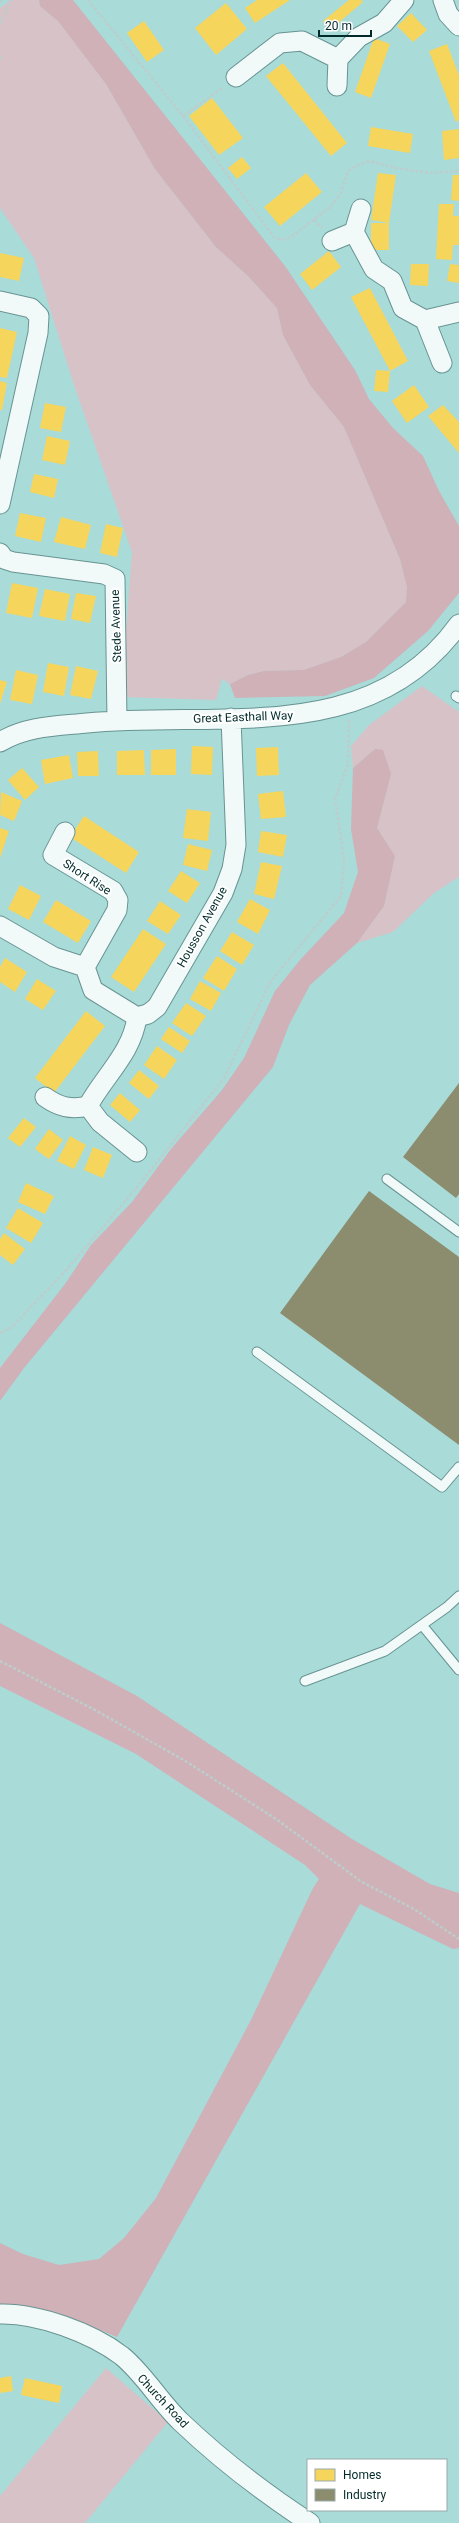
<svg xmlns="http://www.w3.org/2000/svg" width="459" height="2523" font-family="Roboto,sans-serif">
  <style>
    .green { fill: #d7c2c7 }
    .forest { fill: #cfb1b7 }
    .homes { fill: #f6d55c }
    .industry { fill: #8c8c6e }
    .lines { fill: none; stroke-linecap: round; stroke-linejoin: round }
    .lane-casing { stroke: #679492; stroke-width: 11 }
    .street-casing { stroke: #679492; stroke-width: 21 }
    .path { stroke: #bdcdcc; stroke-width: 2.5; stroke-dasharray: 3 2; stroke-linecap: butt }
    .lane { stroke: #f2faf9; stroke-width: 9 }
    .street { stroke: #f2faf9; stroke-width: 19 }
    .labels { text-anchor: middle; stroke-width: 4; stroke-linejoin: round; paint-order: stroke }
    .street-label { font-size: 12px; fill: #002b2a; stroke: #fff }
  </style>
  <rect width="100%" height="100%" fill="#a9dbd9"/>
  <path class="green" d="M10 0H39L40 6 58 21 106 84 155 169 216 247 248 276 277 308 283 335 310 385 344 427 400 559 407 587 406 602 366 642 341 657 304 670 264 671 248 675 230 684 222 679 216 700 121 697 132 552 74 385 34 258 0 208V8Z
    M422 686 459 712V877L434 893 393 932 357 943 384 906 395 856 377 828 391 774 375 749 353 768 351 746 369 725Z
    M106 2368 168 2422 85 2523H0V2496Z"/>
  <path class="forest" d="M39 0H73L285 266 355 370 369 399 393 428 423 456 439 491 459 526V593L428 631 374 678 325 696 235 698 230 684 248 675 264 671 304 670 341 657 366 642 406 602 407 587 400 559 344 427 310 385 283 335 277 308 248 276 216 247 155 169 106 84 58 21 40 6Z
    M375 749 383 750 391 774 377 828 395 856 384 906 357 943 310 985 289 1025 273 1067 24 1368 0 1401V1368L65 1284 91 1245 132 1202 171 1149 222 1090 244 1058 275 991 300 960 344 913 358 872 351 829 353 768Z
    M0 1623 137 1696 352 1839 430 1884 459 1893V1948L453 1949 360 1904 117 2337 73 2319 30 2311 0 2309V2243L23 2254 59 2265 99 2259 124 2238 156 2198 251 2020 313 1888 319 1879 305 1865 136 1754 0 1686Z"/>
  <path class="homes" d="M257 0H290L255 23 245 8Z
    M349 0H361L363 2 330 30 323 21Z
    M226 3 247 29 216 55 195 28Z
    M411 13 427 30 413 42 397 26Z
    M144 21 164 50 147 62 127 33Z
    M374 38 390 44 371 98 355 92Z
    M447 44 459 75V120L456 122 429 51Z
    M283 63 347 143 331 156 266 76Z
    M212 98 243 138 219 155 189 116Z
    M371 127 413 134 410 153 368 146Z
    M459 129V158L444 160 442 131Z
    M242 157 251 168 237 179 228 168Z
    M306 173 322 192 280 226 264 207Z
    M378 173 396 175 389 223 371 220Z
    M453 175H459V201L451 200Z
    M439 204H454L453 216H459V245H453L452 260 436 259Z
    M371 223H389V250H371Z
    M329 251 341 267 312 290 300 274Z
    M0 253 24 258 19 281 0 277Z
    M411 264H429L428 286 410 285Z
    M450 264 459 265V283L447 281Z
    M370 288 408 361 390 371 351 297Z
    M0 328 17 332 7 378 0 377Z
    M376 370 390 371 388 392 374 391Z
    M0 381 7 383 2 410H0Z
    M414 385 429 407 407 423 392 401Z
    M45 403 66 407 61 432 40 428Z
    M443 405 459 422V453L428 416Z
    M47 436 70 441 65 465 42 460Z
    M34 474 58 479 54 498 30 492Z
    M20 513 46 518 41 542 15 536Z
    M61 517 91 525 85 549 54 542Z
    M106 524 123 528 117 557 100 553Z
    M12 583 38 588 32 618 6 613Z
    M45 589 70 594 65 621 39 616Z
    M76 593 96 596 90 623 71 619Z
    M48 663 69 667 64 696 43 692Z
    M76 666 98 671 91 699 70 695Z
    M16 670 38 675 32 704 10 700Z
    M0 680 7 682 0 704Z
    M192 746 213 747 212 775 191 774Z
    M278 747 279 775 257 776 256 748Z
    M176 749V775H151V750Z
    M144 750 145 775H117V751Z
    M98 751 99 776H78L77 752Z
    M69 755 73 778 45 784 41 760Z
    M22 768 39 787 25 800 8 780Z
    M283 791 286 817 261 819 258 794Z
    M1 792 22 801 14 821 0 815Z
    M187 809 211 812 208 841 183 838Z
    M84 816 139 852 126 873 70 837Z
    M0 828 9 831 0 858Z
    M261 831 287 835 283 857 258 852Z
    M188 844 212 850 207 871 183 865Z
    M261 862 282 866 274 899 254 894Z
    M181 871 200 883 187 903 168 891Z
    M20 885 41 896 29 920 8 909Z
    M250 899 270 910 258 934 237 922Z
    M56 900 91 921 78 943 43 922Z
    M160 901 181 915 168 934 147 921Z
    M143 929 166 944 134 992 111 977Z
    M232 932 254 945 242 965 220 951Z
    M217 956 237 969 224 991 203 978Z
    M5 958 27 972 15 992 0 982V967Z
    M37 979 56 991 43 1010 25 999Z
    M200 981 221 993 211 1011 190 999Z
    M186 1003 206 1016 192 1036 172 1023Z
    M86 1011 105 1026 54 1093 35 1078Z
    M169 1027 190 1041 182 1053 161 1039Z
    M157 1046 177 1060 164 1079 144 1065Z
    M139 1070 159 1086 149 1099 129 1083Z
    M120 1093 140 1110 130 1122 110 1105Z
    M24 1118 36 1127 20 1147 8 1138Z
    M49 1129 63 1140 49 1159 35 1149Z
    M70 1136 86 1145 74 1169 57 1161Z
    M93 1147 112 1155 103 1178 84 1170Z
    M26 1183 54 1196 45 1214 18 1202Z
    M18 1208 43 1223 31 1243 6 1228Z
    M4 1233 25 1249 13 1265 0 1255V1239Z
    M11 2376 13 2391 0 2393V2378Z
    M25 2378 62 2386 59 2403 21 2395Z"/>
  <path class="industry" d="M459 1083V1194L456 1198 403 1157Z
    M369 1191 459 1257V1445L280 1313Z"/>
  <g class="lines">
    <defs>
      <path id="lane" d="M456 696 459 698
        M387 1179 459 1232
        M257 1352 442 1487 459 1467
        M422 1625 459 1670
        M305 1681 385 1651 447 1607 459 1596"/>
      <path id="street" d="M443 0 448 14 459 26
        M236 77 280 43 302 41 338 59 359 37 384 23 404 0
        M337 86 338 59
        M361 209 354 232 374 269 392 281 403 308 425 320 459 312
        M332 241 354 232
        M0 301 31 308 39 316 38 333 0 504
        M425 320 442 363
        M0 553 4 559 13 562 104 574 115 579 117 721
        M0 742C26 726 57 726 87 723 219 710 370 748 459 624
        M65 832 53 855 113 891 118 900 117 910 85 967 93 990 137 1017
        M0 926 54 957 85 967
        M137 1017 148 1014 157 1007 223 893 232 869 236 845 231 718
        M45 1097C59 1107 71 1110 88 1106 105 1075 132 1053 137 1017
        M88 1106 100 1122 137 1152
        M0 2314C38 2313 92 2333 122 2356 144 2374 160 2402 181 2422 221 2460 264 2493 310 2523"/>
    </defs>
    <use href="#lane" class="lane-casing"/>
    <use href="#street" class="street-casing"/>
    <path class="path" d="M88 0 183 116 274 237 282 240 291 237 330 207 340 195 348 171 358 165 369 161 396 168 429 173 459 171
      M0 2 2 0
      M0 24 11 0
      M0 57 2 59
      M183 116 222 88
      M314 220 322 228
      M0 1333 12 1327 68 1268 138 1186 224 1078 271 981 341 896 344 860 335 799 348 764 349 720
      M0 1661 95 1710 187 1762 276 1819 362 1882 414 1909 459 1939"/>
    <use href="#lane" class="lane"/>
    <use href="#street" class="street"/>
  </g>
  <g class="labels">
    <g class="street-label">
      <text transform="translate(116 626) rotate(-92)" y="4">Stede Avenue</text>
      <text transform="translate(243 717) rotate(-2)" y="4">Great Easthall Way</text>
      <text transform="translate(87 877) rotate(33)" y="4">Short Rise</text>
      <text transform="translate(202 927) rotate(-61)" y="4">Housson Avenue</text>
      <text transform="translate(163 2401) rotate(47)" y="4">Church Road</text>
    </g>
  </g>
  <rect x="307" y="2459" width="140" height="52" fill="#ffffff" stroke="#99aaaa"/>
  <rect x="315" y="2469" width="20" height="12" fill="#f6d55c" stroke="#99aaaa"/>
  <text x="343" y="2479" font-size="12" fill="#002b2a">Homes</text>
  <rect x="315" y="2489" width="20" height="12" fill="#8c8c6e" stroke="#99aaaa"/>
  <text x="343" y="2499" font-size="12" fill="#002b2a">Industry</text>
  <path d="M319 30v6h52v-6" fill="none" stroke="#002b2a" stroke-width="2"/>
  <text x="325" y="30" font-size="12" fill="#002b2a" stroke="#ffffff" stroke-width="3" paint-order="stroke">20 m</text>
</svg>
